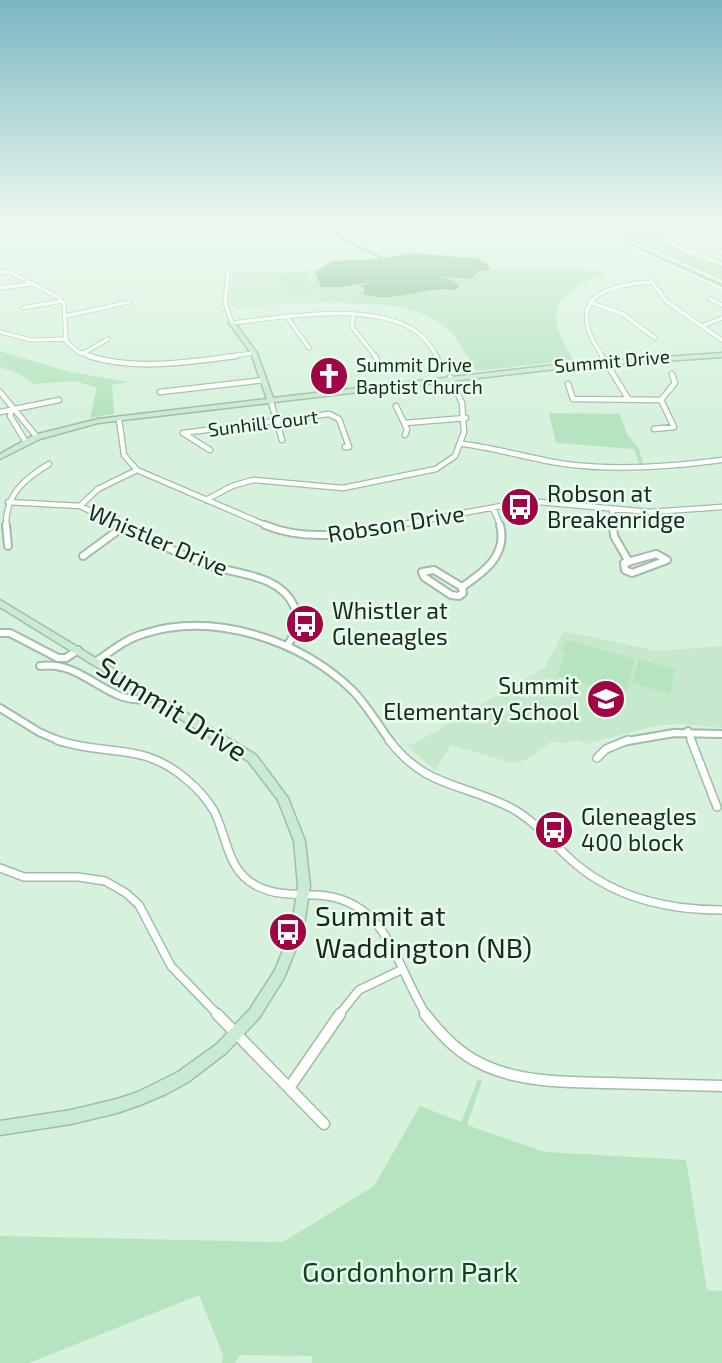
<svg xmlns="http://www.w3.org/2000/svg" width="722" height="1363" font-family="'Exo 2',sans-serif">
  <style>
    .built { fill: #c6e9cd }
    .green { fill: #b6e4c0 }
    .water { fill: #75b886 }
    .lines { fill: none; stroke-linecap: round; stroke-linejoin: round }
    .stream { stroke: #75b886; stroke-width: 2 }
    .street-far4-casing { stroke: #a1bca6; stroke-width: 5 }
    .street-far3-casing { stroke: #a1bca6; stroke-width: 7 }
    .street-far2-casing { stroke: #a1bca6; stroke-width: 10 }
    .street-far1-casing { stroke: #a1bca6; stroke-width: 10 }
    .street-casing { stroke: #a1bca6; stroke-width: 13 }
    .secondary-casing { stroke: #a1bca6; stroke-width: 3 }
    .primary-casing { stroke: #fff; stroke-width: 4 }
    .street-far4 { stroke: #fff; stroke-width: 3.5 }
    .street-far3 { stroke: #fff; stroke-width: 4.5 }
    .street-far2 { stroke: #fff; stroke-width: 6 }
    .street-far1 { stroke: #fff; stroke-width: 7 }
    .street { stroke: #fff; stroke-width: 10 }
    .secondary { fill: #c7ecd3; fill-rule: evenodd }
    .primary { fill: #8ed9a7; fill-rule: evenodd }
    .labels { text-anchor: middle; stroke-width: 5; stroke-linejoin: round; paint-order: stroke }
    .far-street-label { font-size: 19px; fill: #1b261d; stroke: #e7feec }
    .far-poi-label { font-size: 19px; fill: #1b261d; stroke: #e7feec; text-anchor: start }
    .poi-label { font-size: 23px; fill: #1b261d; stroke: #e7feec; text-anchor: start }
    .street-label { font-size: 23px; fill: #1b261d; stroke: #e7feec }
    .near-street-label { font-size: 28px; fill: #1b261d; stroke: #e7feec }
    .near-poi-label { font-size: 28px; fill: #1b261d; stroke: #e7feec; text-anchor: start }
    .near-park-label { font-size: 28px; fill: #104221; stroke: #e7feec }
  </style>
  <rect width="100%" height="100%" fill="#d6f2dc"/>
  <path class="built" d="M310 270 317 295 334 296 338 303H288L237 309 229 306 233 271Z
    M564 631 657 651 722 646V728L681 724 655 726 586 744 578 740 567 743 551 742 528 759 512 763 451 745 435 770 406 745 414 744 545 667Z"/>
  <path class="green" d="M594 224H637L694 256 722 265V281Z
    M316 270 322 287H343L371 282 360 286 364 288 363 294C394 305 427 284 455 292L457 283 442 277 472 279 478 272 489 270 607 271C559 294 539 308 574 360L476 371C468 358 460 341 449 330 421 303 374 304 339 303L335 298 334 301H319V297H334L317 295 310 271Z
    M307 272 315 293 284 295 278 274Z
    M0 351 70 372 128 382 112 385 114 414 90 418 97 388 75 381 34 384 17 373 0 367Z
    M615 402 627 434 639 449 644 466H640L634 449 556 443 549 413 619 414Z
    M567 640 635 659 625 695 557 676 565 652 561 650Z
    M639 659 675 669 670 694 632 683Z
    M478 1079 482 1081 467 1125 545 1152 686 1160 707 1290 722 1291V1363H312V1356L240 1355 235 1363H222L223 1355 199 1295 29 1363H0V1236L283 1242 374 1186 420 1106 461 1122Z"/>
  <path class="water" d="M410 253 477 258 490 266 489 270 478 272 472 279 442 277 454 281 459 286 455 291C428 284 395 305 363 294L364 288 360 286 370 282 343 287H321L315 272 333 261 378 259Z"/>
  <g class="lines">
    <path class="stream" d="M331 224 341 238 382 258
      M0 232 28 224"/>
    <defs>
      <path id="street-far4" d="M639 224 687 251 722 264
        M668 224 722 252
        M0 273 8 271 58 297 64 304 66 341 78 352 94 357
        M228 273 225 303 232 323C282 317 374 301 417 332 426 338 432 348 437 357
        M0 288 31 284
        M710 299 722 305
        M589 302 623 314 655 338
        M23 308 62 301
        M66 316 129 302
        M287 317 309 348
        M353 317 352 327 376 357
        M702 326 722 318
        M0 332 31 340 65 339
        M82 354 108 339
        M222 357 254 353
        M603 357C565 303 597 285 652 282L667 302 722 340"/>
      <path id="street-far3" d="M89 356C135 371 190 362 236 356
        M375 356 378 362 376 367
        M436 356 438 360
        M602 356 629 400
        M568 384 573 399 661 400
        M0 392 37 437
        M160 392 264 380
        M271 402 282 440
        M396 406 407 429 405 435
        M12 409 10 416 26 442
        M0 412 59 400
        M119 419 124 455 137 470 270 527
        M405 423 466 418
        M654 429 674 427 661 400 675 383 672 374
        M463 444C497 448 530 459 565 464 617 471 670 467 722 460
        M210 450 183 433 329 414 339 419 349 447H345
        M206 500 232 486 253 480 343 488 436 469 455 456 464 432 462 403 450 377
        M8 502 80 506 125 527
        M80 506 98 489 137 470
        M493 508 501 527
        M612 509 613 527
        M6 527C5 495 24 479 49 464
        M388 527 517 503 540 502 650 512 722 507"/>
      <path id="street-far2" d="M6 525 8 546
        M121 525C148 538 176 553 205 564 235 575 279 573 294 606 300 621 296 633 287 646
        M265 525C308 543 354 533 398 525
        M613 525 614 536 629 562
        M656 554 667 560 632 573 625 570 624 563Z
        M83 556 124 526
        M434 570 462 587 463 593 459 596 451 595 424 577 422 572Z
        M462 587C484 572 508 555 500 525
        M0 633H10L58 658H66L78 650
        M97 661C111 651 126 639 143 634 214 611 300 640 352 690 367 705 378 725 391 742
        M40 666C88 660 108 711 155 697
        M0 708 39 732 62 742
        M688 731 692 742
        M622 742 674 733 722 734"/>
      <path id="street-far1" d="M57 740C106 757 142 741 186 779 197 788 207 799 214 811 226 834 227 865 249 881 269 896 292 894 316 895 388 898 395 966 427 1016
        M389 740C426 789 465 783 513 809 538 823 555 847 577 865 618 899 670 910 722 910
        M691 740 717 807
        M597 758 606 749 628 740
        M0 868 24 877H78L105 881 126 893 139 905 171 966 219 1016
        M338 1016 359 990 403 969"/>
      <path id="street" d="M217 1014 324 1124
        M425 1014C442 1036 460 1055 486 1066 524 1083 568 1082 608 1083 646 1084 684 1085 722 1086
        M289 1088 340 1014"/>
      <path id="secondary" d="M230 322H234L257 353 273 398 564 364 722 353V357L564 368 274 402 271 404 268 403 98 423 40 439 0 459V454L34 435 98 419 267 399 251 353 229 323Z
        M0 600 256 755 288 798 305 841 310 886 303 931 284 978 259 1018 226 1053 188 1082 166 1094 140 1105 117 1113 71 1124 0 1135V1121L71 1110 117 1099 138 1092 178 1072 217 1044 250 1009 275 970 291 931 298 886 294 841 278 800 248 761 0 607Z"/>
      <path id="primary" d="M582 224H588L722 283V287Z"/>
    </defs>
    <use href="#street-far4" class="street-far4-casing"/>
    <use href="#street-far3" class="street-far3-casing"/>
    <use href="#street-far2" class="street-far2-casing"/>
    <use href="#street-far1" class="street-far1-casing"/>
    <use href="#street" class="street-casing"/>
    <use href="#secondary" class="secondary-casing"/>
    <use href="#primary" class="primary-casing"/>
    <use href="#street-far4" class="street-far4"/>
    <use href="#street-far3" class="street-far3"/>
    <use href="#street-far2" class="street-far2"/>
    <use href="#street-far1" class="street-far1"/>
    <use href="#street" class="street"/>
    <use href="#secondary" class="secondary"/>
    <use href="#primary" class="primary"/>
  </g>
  <linearGradient id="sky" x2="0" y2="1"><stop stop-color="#7ab6c1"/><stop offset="0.54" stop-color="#edf9ef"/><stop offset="1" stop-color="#edf9ef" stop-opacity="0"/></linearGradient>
  <rect width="722" height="414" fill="url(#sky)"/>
  <defs>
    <symbol id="church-disc" viewBox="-11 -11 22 22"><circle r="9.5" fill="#a00444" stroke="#e7feec"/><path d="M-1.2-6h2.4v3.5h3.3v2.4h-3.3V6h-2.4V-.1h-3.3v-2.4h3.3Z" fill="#fff"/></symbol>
    <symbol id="bus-disc" viewBox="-11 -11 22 22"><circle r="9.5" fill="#a00444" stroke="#e7feec"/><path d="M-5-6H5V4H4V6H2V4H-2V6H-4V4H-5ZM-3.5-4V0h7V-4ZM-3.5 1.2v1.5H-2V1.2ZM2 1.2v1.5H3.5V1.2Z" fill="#fff"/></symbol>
    <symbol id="school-disc" viewBox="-11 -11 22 22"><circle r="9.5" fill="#a00444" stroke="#e7feec"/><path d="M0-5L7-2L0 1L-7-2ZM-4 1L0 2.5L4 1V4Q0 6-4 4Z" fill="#fff"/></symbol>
  </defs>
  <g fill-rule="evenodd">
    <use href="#church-disc" x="307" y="354" width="44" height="44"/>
    <use href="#bus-disc" x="498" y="485" width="44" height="44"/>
    <use href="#bus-disc" x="283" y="602" width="44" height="44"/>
    <use href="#school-disc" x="584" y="677" width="44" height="44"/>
    <use href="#bus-disc" x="532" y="808" width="44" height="44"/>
    <use href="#bus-disc" x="266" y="910" width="44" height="44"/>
  </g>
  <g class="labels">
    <g class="far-street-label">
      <text transform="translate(612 361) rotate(-5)" y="7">Summit Drive</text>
      <text transform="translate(263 423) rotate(-7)" y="7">Sunhill Court</text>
    </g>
    <g class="far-poi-label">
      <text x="356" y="372">Summit Drive<tspan x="356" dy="22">Baptist Church</tspan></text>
    </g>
    <g class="poi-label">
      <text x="547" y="502">Robson at<tspan x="547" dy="26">Breakenridge</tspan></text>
      <text x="332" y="619">Whistler at<tspan x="332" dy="26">Gleneagles</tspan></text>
      <text x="579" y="694" text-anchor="end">Summit<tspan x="579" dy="26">Elementary School</tspan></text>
      <text x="581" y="825">Gleneagles<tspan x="581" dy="26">400 block</tspan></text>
    </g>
    <g class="street-label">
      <text transform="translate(396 524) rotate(-9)" y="8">Robson Drive</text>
      <text transform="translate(158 540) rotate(23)" y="8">Whistler Drive</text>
    </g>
    <g class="near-street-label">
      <text transform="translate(172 709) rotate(32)" y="10">Summit Drive</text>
    </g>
    <g class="near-poi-label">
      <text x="315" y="926">Summit at<tspan x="315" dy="32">Waddington (NB)</tspan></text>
    </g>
    <g class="near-park-label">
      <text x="410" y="1282">Gordonhorn Park</text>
    </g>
  </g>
</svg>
